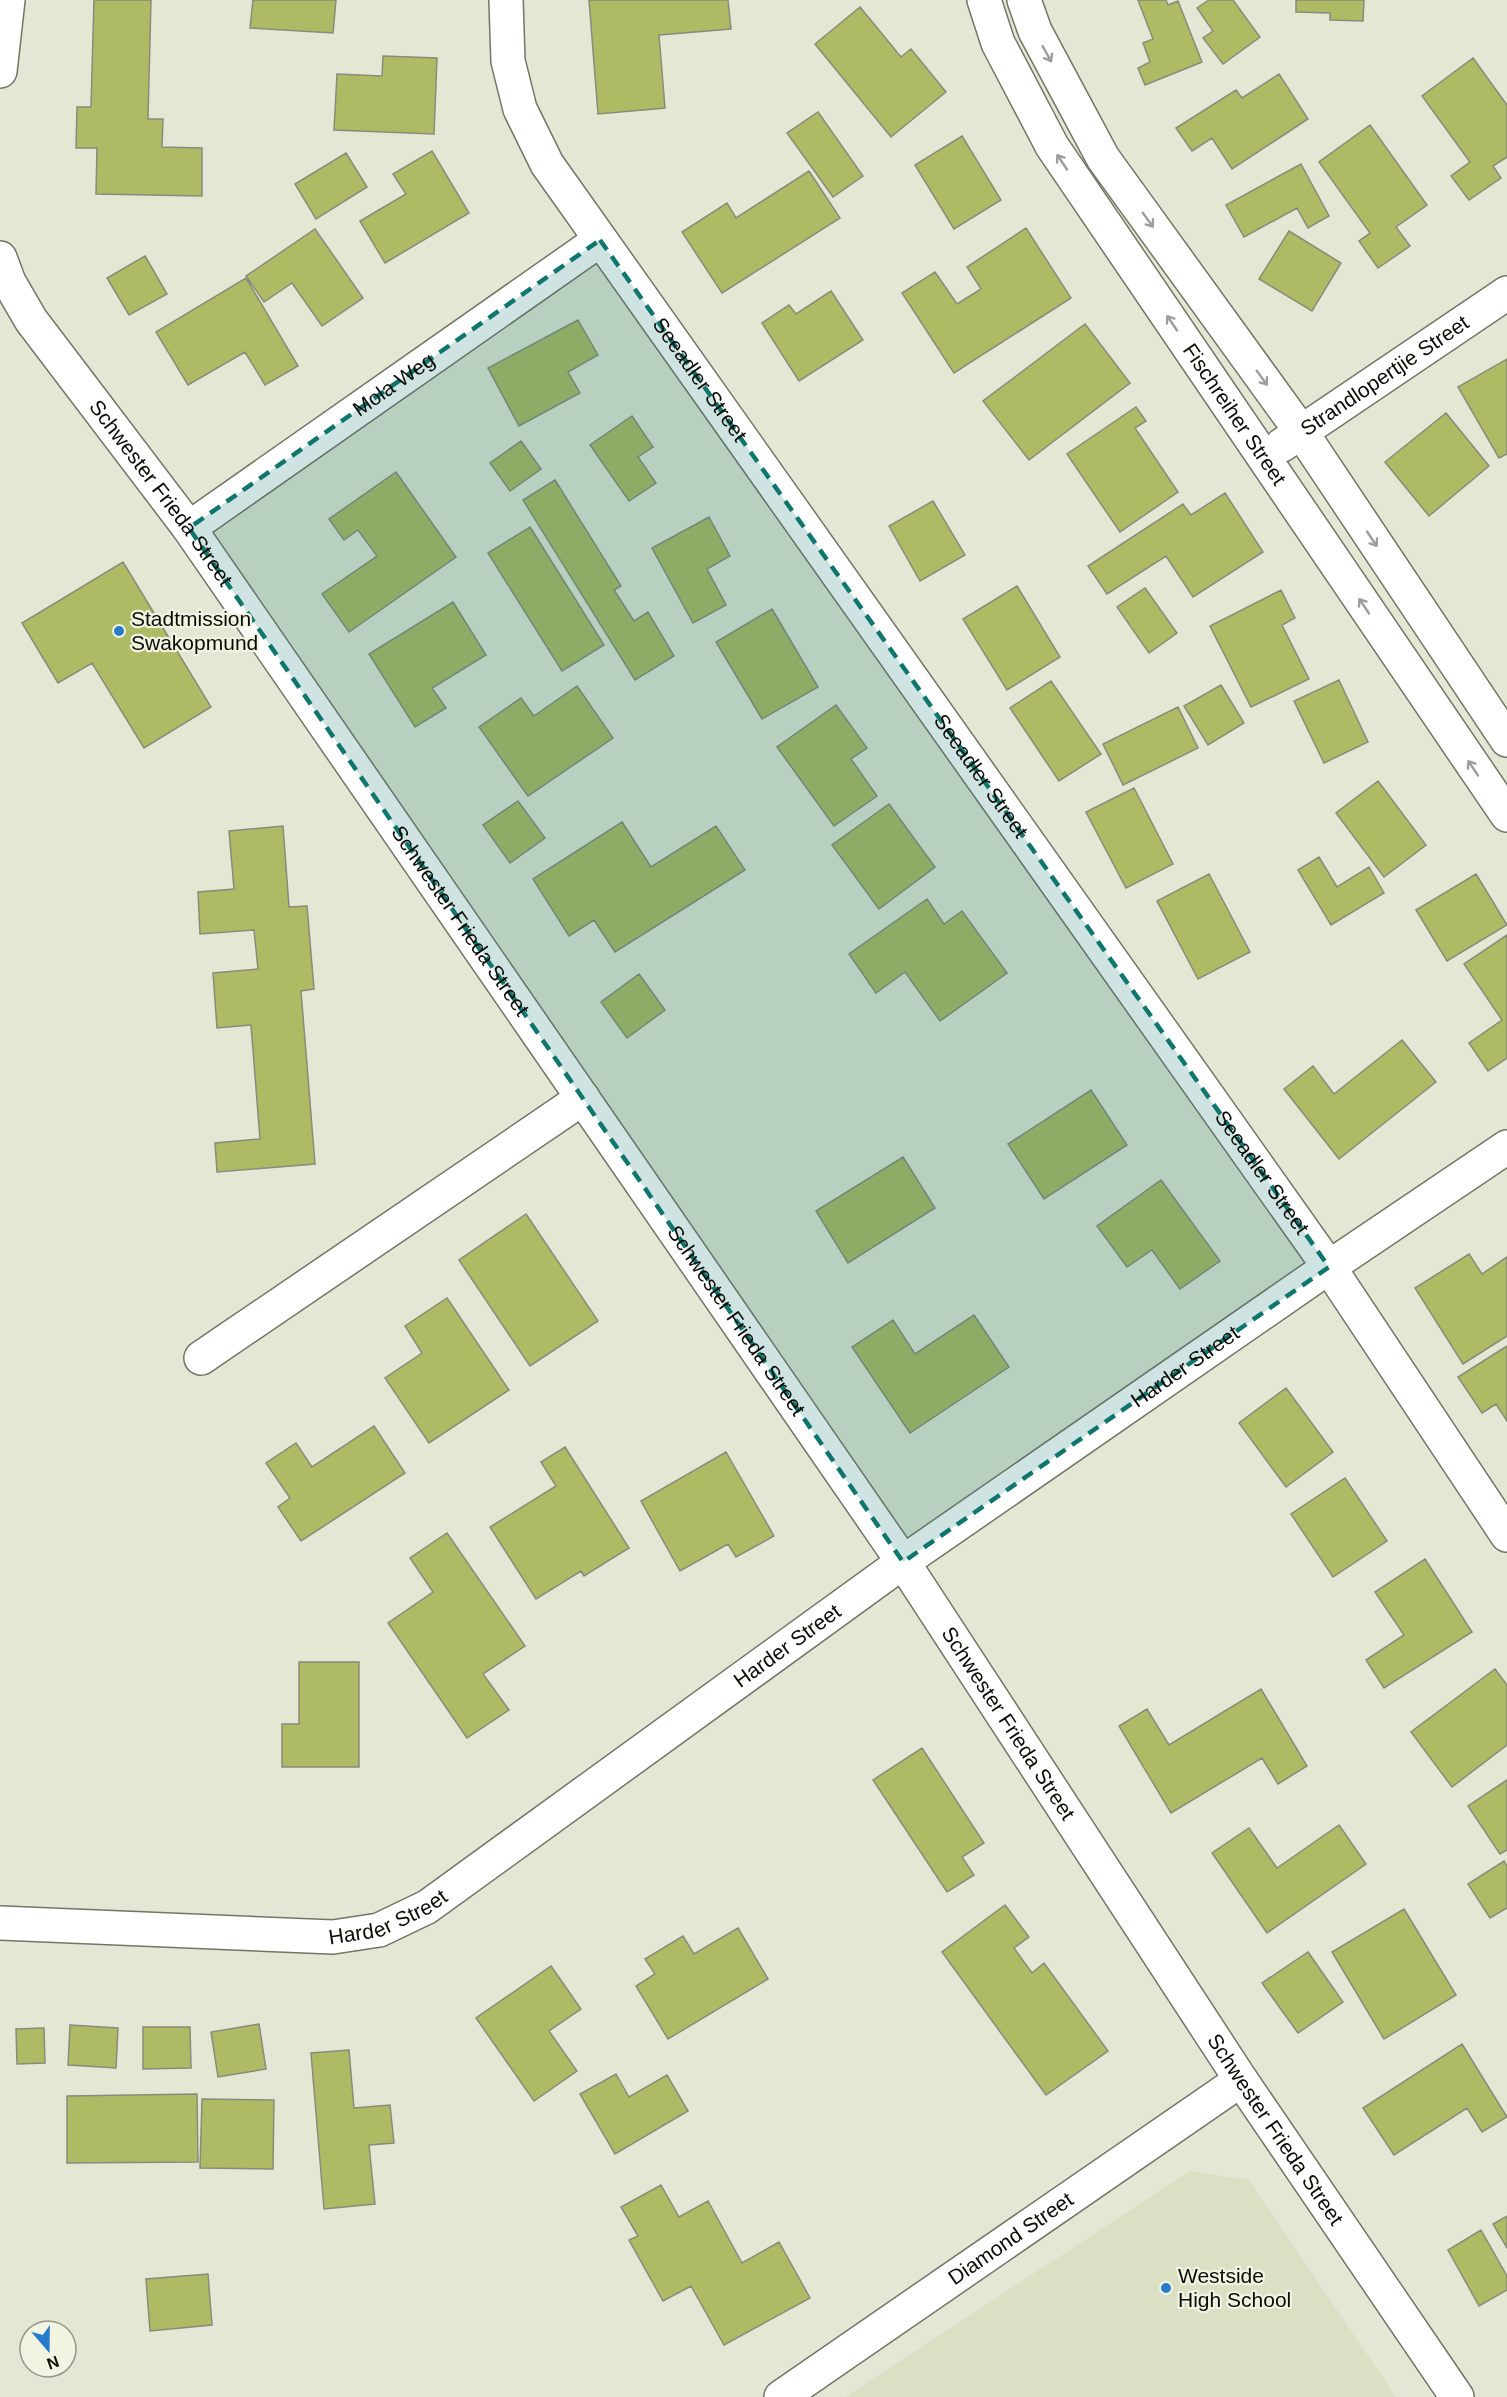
<svg xmlns="http://www.w3.org/2000/svg" width="1507" height="2397" font-family="Helvetica,sans-serif">
  <style>
    .built { fill: #dbe0c5 }
    .building { fill: #aeba64; stroke: #888c7a; stroke-width: 1.5 }
    .lines { fill: none; stroke-linecap: round; stroke-linejoin: round }
    .minor-casing { stroke: #737665; stroke-width: 36 }
    .minor { stroke: #fff; stroke-width: 33 }
    .oneway { stroke: #9d9e9c }
    .marked { fill: #0f766e; fill-opacity: 0.2; stroke: #0f766e; stroke-width: 4.5; stroke-dasharray: 12 8; stroke-linejoin: round }
    .poi-dot { fill: #267cca; stroke: #f1f4e1; stroke-width: 2 }
    .labels { text-anchor: middle; stroke-width: 4.5; stroke-linejoin: round; paint-order: stroke }
    .street-label { font-size: 21px; fill: #0b0c07; stroke: #f1f4e1 }
    .poi-label { font-size: 21px; fill: #0b0c07; stroke: #f1f4e1; text-anchor: start }
  </style>
  <rect width="100%" height="100%" fill="#e3e7d4"/>
  <path class="built" d="M1190 2171 1249 2180 1396 2397H845Z"/>
  <path class="building" d="M94 0H151L148 119H163L162 147 202 148V196L96 194 97 148H76L77 107H91Z
    M253 0H336L333 33 250 28Z
    M589 0H728L731 29 659 35 665 108 598 114Z
    M1138 0H1166L1168 5 1178 1 1202 62 1145 85 1138 68 1150 62 1143 43 1153 39Z
    M1209 0H1233L1260 37 1223 64 1203 38 1213 31 1197 8Z
    M1296 0H1364L1363 21 1330 20V13L1296 12Z
    M860 7 901 57 911 49 946 92 891 137 815 44Z
    M383 56 437 58 434 134 334 130 337 74 382 76Z
    M1473 58 1507 105V157L1493 166 1501 178 1469 200 1451 176 1470 162 1422 96Z
    M1279 74 1308 119 1232 169 1212 138 1192 151 1176 128 1236 90 1242 98Z
    M818 112 863 176 833 197 787 133Z
    M1370 125 1427 205 1396 227 1410 246 1378 268 1359 241 1370 233 1319 162Z
    M962 136 1001 200 954 229 915 165Z
    M432 151 469 213 385 263 360 221 406 194 393 174Z
    M346 153 367 187 316 219 295 184Z
    M1301 164 1329 216 1308 228 1297 208 1244 237 1226 205Z
    M809 171 840 218 722 293 682 232 727 203 736 218Z
    M1026 228 1071 298 954 373 902 293 935 272 957 304 981 289 967 267Z
    M315 229 363 298 322 326 292 283 264 302 246 276Z
    M1289 231 1341 263 1312 311 1259 279Z
    M145 256 167 294 129 315 107 278Z
    M246 278 298 366 265 385 245 352 188 385 156 332Z
    M831 291 863 340 799 381 762 323 789 305 796 314Z
    M578 320 598 355 568 372 580 393 519 426 488 368Z
    M1085 324 1130 383 1029 460 983 401Z
    M1507 359V454L1499 458 1458 387Z
    M1136 407 1146 421 1135 428 1178 492 1120 532 1067 454Z
    M1446 413 1489 466 1429 516 1385 462Z
    M632 416 653 447 638 457 656 483 629 501 590 445Z
    M521 441 541 469 510 491 490 463Z
    M396 472 456 557 349 632 322 594 377 556 358 530 344 540 329 519Z
    M555 480 621 586 614 590 634 621 648 612 674 656 635 680 523 500Z
    M1225 493 1263 552 1193 597 1166 556 1107 594 1088 566 1183 504 1191 515Z
    M933 501 965 555 920 581 889 526Z
    M709 517 730 556 707 569 726 605 693 623 652 548Z
    M530 527 604 645 562 671 488 553Z
    M123 562 211 707 144 748 92 663 58 683 22 623Z
    M1017 586 1060 657 1007 690 963 619Z
    M1145 588 1177 633 1149 653 1117 607Z
    M1281 590 1295 618 1282 625 1309 679 1251 707 1210 626Z
    M453 602 486 655 432 688 446 708 415 727 369 654Z
    M772 609 818 687 762 719 716 642Z
    M1339 680 1368 742 1324 763 1294 701Z
    M1051 681 1101 754 1059 781 1010 708Z
    M1221 685 1244 723 1208 745 1184 706Z
    M577 686 613 738 528 796 479 727 521 698 534 716Z
    M836 705 867 748 851 759 877 796 834 826 777 747Z
    M1178 707 1198 748 1123 785 1103 744Z
    M1378 781 1426 845 1384 877 1336 813Z
    M1134 788 1173 864 1126 888 1086 812Z
    M518 801 545 838 510 863 483 825Z
    M889 804 935 867 879 909 832 845Z
    M622 822 651 867 716 826 745 870 615 952 594 920 569 936 533 879Z
    M283 826 289 907 307 906 314 989 301 991 315 1164 217 1172 215 1143 260 1139 251 1025 217 1028 213 973 258 969 254 930 200 934 198 892 234 889 229 831Z
    M1319 857 1337 887 1369 867 1384 893 1331 925 1298 870Z
    M1209 874 1250 952 1198 979 1157 901Z
    M1476 874 1507 925 1447 961 1416 910Z
    M927 899 944 924 962 911 1007 973 940 1021 905 972 876 993 849 954Z
    M1507 935V1058L1488 1071 1469 1043 1502 1020 1464 964Z
    M639 974 665 1010 627 1038 601 1002Z
    M1402 1040 1436 1082 1339 1159 1284 1089 1313 1066 1334 1094Z
    M1091 1090 1127 1145 1044 1199 1008 1144Z
    M903 1157 935 1208 848 1263 816 1211Z
    M1161 1180 1220 1261 1180 1289 1152 1250 1127 1267 1097 1226Z
    M526 1214 598 1321 530 1366 459 1260Z
    M1469 1254 1482 1274 1507 1257V1336L1463 1364 1415 1288Z
    M447 1298 509 1390 429 1443 385 1378 422 1353 405 1326Z
    M974 1315 1009 1367 910 1433 852 1347 893 1320 915 1354Z
    M1507 1346V1421L1496 1404 1482 1413 1458 1377Z
    M1286 1388 1333 1452 1286 1487 1239 1423Z
    M374 1426 405 1473 301 1541 278 1507 290 1498 266 1463 296 1443 312 1467Z
    M565 1447 629 1548 584 1576 581 1571 536 1599 490 1527 556 1486 541 1462Z
    M726 1452 774 1536 736 1557 728 1544 680 1571 641 1501Z
    M1345 1478 1387 1541 1333 1577 1291 1514Z
    M447 1533 525 1646 483 1674 509 1710 467 1738 388 1623 433 1592 410 1558Z
    M1425 1559 1472 1632 1384 1688 1366 1660 1404 1635 1375 1592Z
    M299 1662H359V1767H282V1724H299Z
    M1495 1669 1507 1685V1745L1452 1787 1411 1732Z
    M1261 1689 1307 1766 1278 1784 1262 1758 1171 1813 1119 1726 1147 1709 1169 1745Z
    M922 1748 984 1843 962 1857 974 1875 947 1892 873 1780Z
    M1507 1780V1850L1500 1854 1468 1806Z
    M1339 1825 1366 1864 1267 1933 1212 1853 1249 1828 1277 1868Z
    M1504 1861 1507 1866V1908L1490 1918 1468 1884Z
    M1005 1905 1029 1937 1014 1948 1032 1973 1044 1963 1108 2051 1046 2095 942 1952Z
    M1404 1909 1456 1995 1384 2039 1332 1952Z
    M738 1928 768 1979 668 2039 636 1986 655 1974 645 1959 683 1936 694 1954Z
    M1308 1952 1343 2002 1298 2033 1262 1983Z
    M551 1966 581 2009 549 2031 577 2071 534 2101 476 2018Z
    M259 2024 266 2069 218 2077 211 2032Z
    M70 2025 118 2028 116 2068 68 2065Z
    M143 2027H190L191 2068 143 2069Z
    M44 2028 45 2063 17 2064 16 2029Z
    M1462 2044 1507 2117 1482 2132 1467 2108 1394 2155 1363 2108Z
    M349 2050 354 2108 390 2105 394 2143 369 2145 375 2204 324 2209 311 2053Z
    M616 2074 629 2097 667 2075 688 2111 615 2154 580 2094Z
    M197 2094 198 2162 67 2163V2096Z
    M202 2099 274 2100 273 2169 200 2168Z
    M661 2185 679 2217 708 2201 742 2263 779 2242 810 2298 724 2345 691 2286 663 2301 629 2240 638 2236 621 2207Z
    M1507 2216V2248L1493 2224Z
    M1481 2230 1507 2276V2290L1479 2306 1448 2250Z
    M208 2274 212 2325 150 2331 146 2279Z"/>
  <g class="lines">
    <defs>
      <g id="minor">
        <path id="s1" d="M506 0 508 61 520 109 547 164 1329 1267 1507 1535"/>
        <path id="s2" d="M984 0 998 43 1052 146 1507 815"/>
        <path d="M1024 0 1035 31 1103 158 1302 433 1507 740"/>
        <path d="M0 71 8 0"/>
        <path id="s3" d="M0 258 9 282 31 320 189 528 903 1562 1241 2080 1457 2397"/>
        <path id="s4" d="M1282 445 1507 293"/>
        <path id="s5" d="M189 528 600 240"/>
        <path d="M201 1358 583 1098"/>
        <path id="s6" d="M0 1923 333 1937 379 1930 427 1907 903 1562 1329 1267 1507 1147"/>
        <path id="s7" d="M781 2397 1241 2080"/>
      </g>
    </defs>
    <use href="#minor" class="minor-casing"/>
    <use href="#minor" class="minor"/>
  </g>
  <defs><path id="oneway-shaft" d="M-6 0H5M1.5-3L5.5 0L1.5 3" fill="none" stroke-width="1.6" stroke-linecap="round" stroke-linejoin="round" transform="scale(1.5)"/></defs>
  <g class="oneway">
    <use href="#oneway-shaft" transform="translate(1047 54) rotate(61)"/>
    <use href="#oneway-shaft" transform="translate(1062 162) rotate(-124)"/>
    <use href="#oneway-shaft" transform="translate(1148 220) rotate(54)"/>
    <use href="#oneway-shaft" transform="translate(1172 323) rotate(-124)"/>
    <use href="#oneway-shaft" transform="translate(1262 378) rotate(54)"/>
    <use href="#oneway-shaft" transform="translate(1372 539) rotate(56)"/>
    <use href="#oneway-shaft" transform="translate(1364 606) rotate(-124)"/>
    <use href="#oneway-shaft" transform="translate(1473 768) rotate(-124)"/>
  </g>
  <path class="marked" d="M600 240 1329 1267 903 1562 189 528Z"/>
  <g class="poi-dot">
    <circle cx="119" cy="631" r="6"/>
    <circle cx="1166" cy="2288" r="6"/>
  </g>
  <g class="labels">
    <g class="street-label">
      <text dy="7" stroke="none"><textPath href="#s4" startOffset="124">Strandlopertjie Street</textPath></text>
      <text dy="7" stroke="none"><textPath href="#s1" startOffset="436">Seeadler Street</textPath></text>
      <text dy="7" stroke="none"><textPath href="#s5" startOffset="250">Mola Weg</textPath></text>
      <text dy="7" stroke="none"><textPath href="#s2" startOffset="486">Fischreiher Street</textPath></text>
      <text dy="7" stroke="none"><textPath href="#s3" startOffset="286">Schwester Frieda Street</textPath></text>
      <text dy="7" stroke="none"><textPath href="#s1" startOffset="922">Seeadler Street</textPath></text>
      <text dy="7" stroke="none"><textPath href="#s3" startOffset="808">Schwester Frieda Street</textPath></text>
      <text dy="7" stroke="none"><textPath href="#s1" startOffset="1408">Seeadler Street</textPath></text>
      <text dy="7" stroke="none"><textPath href="#s3" startOffset="1294">Schwester Frieda Street</textPath></text>
      <text dy="7" stroke="none"><textPath href="#s6" startOffset="1364">Harder Street</textPath></text>
      <text dy="7" stroke="none"><textPath href="#s6" startOffset="878">Harder Street</textPath></text>
      <text dy="7" stroke="none"><textPath href="#s3" startOffset="1780">Schwester Frieda Street</textPath></text>
      <text dy="7" stroke="none"><textPath href="#s6" startOffset="392">Harder Street</textPath></text>
      <text dy="7" stroke="none"><textPath href="#s3" startOffset="2266">Schwester Frieda Street</textPath></text>
      <text dy="7" stroke="none"><textPath href="#s7" startOffset="279">Diamond Street</textPath></text>
    </g>
    <g class="poi-label">
      <text x="131" y="626">Stadtmission<tspan x="131" dy="24">Swakopmund</tspan></text>
      <text x="1178" y="2283">Westside<tspan x="1178" dy="24">High School</tspan></text>
    </g>
  </g>
  <g transform="translate(48 2349) rotate(160)"><circle r="28" fill="#f1f4e1" stroke="#95978a" stroke-width="1.5"/>
  <path d="M0-4.5L10 22L0 15L-10 22Z" fill="#267cca"/>
  <text y="-9" font-size="16" font-weight="bold" text-anchor="middle" fill="#0b0c07">N</text>
  </g>
</svg>
